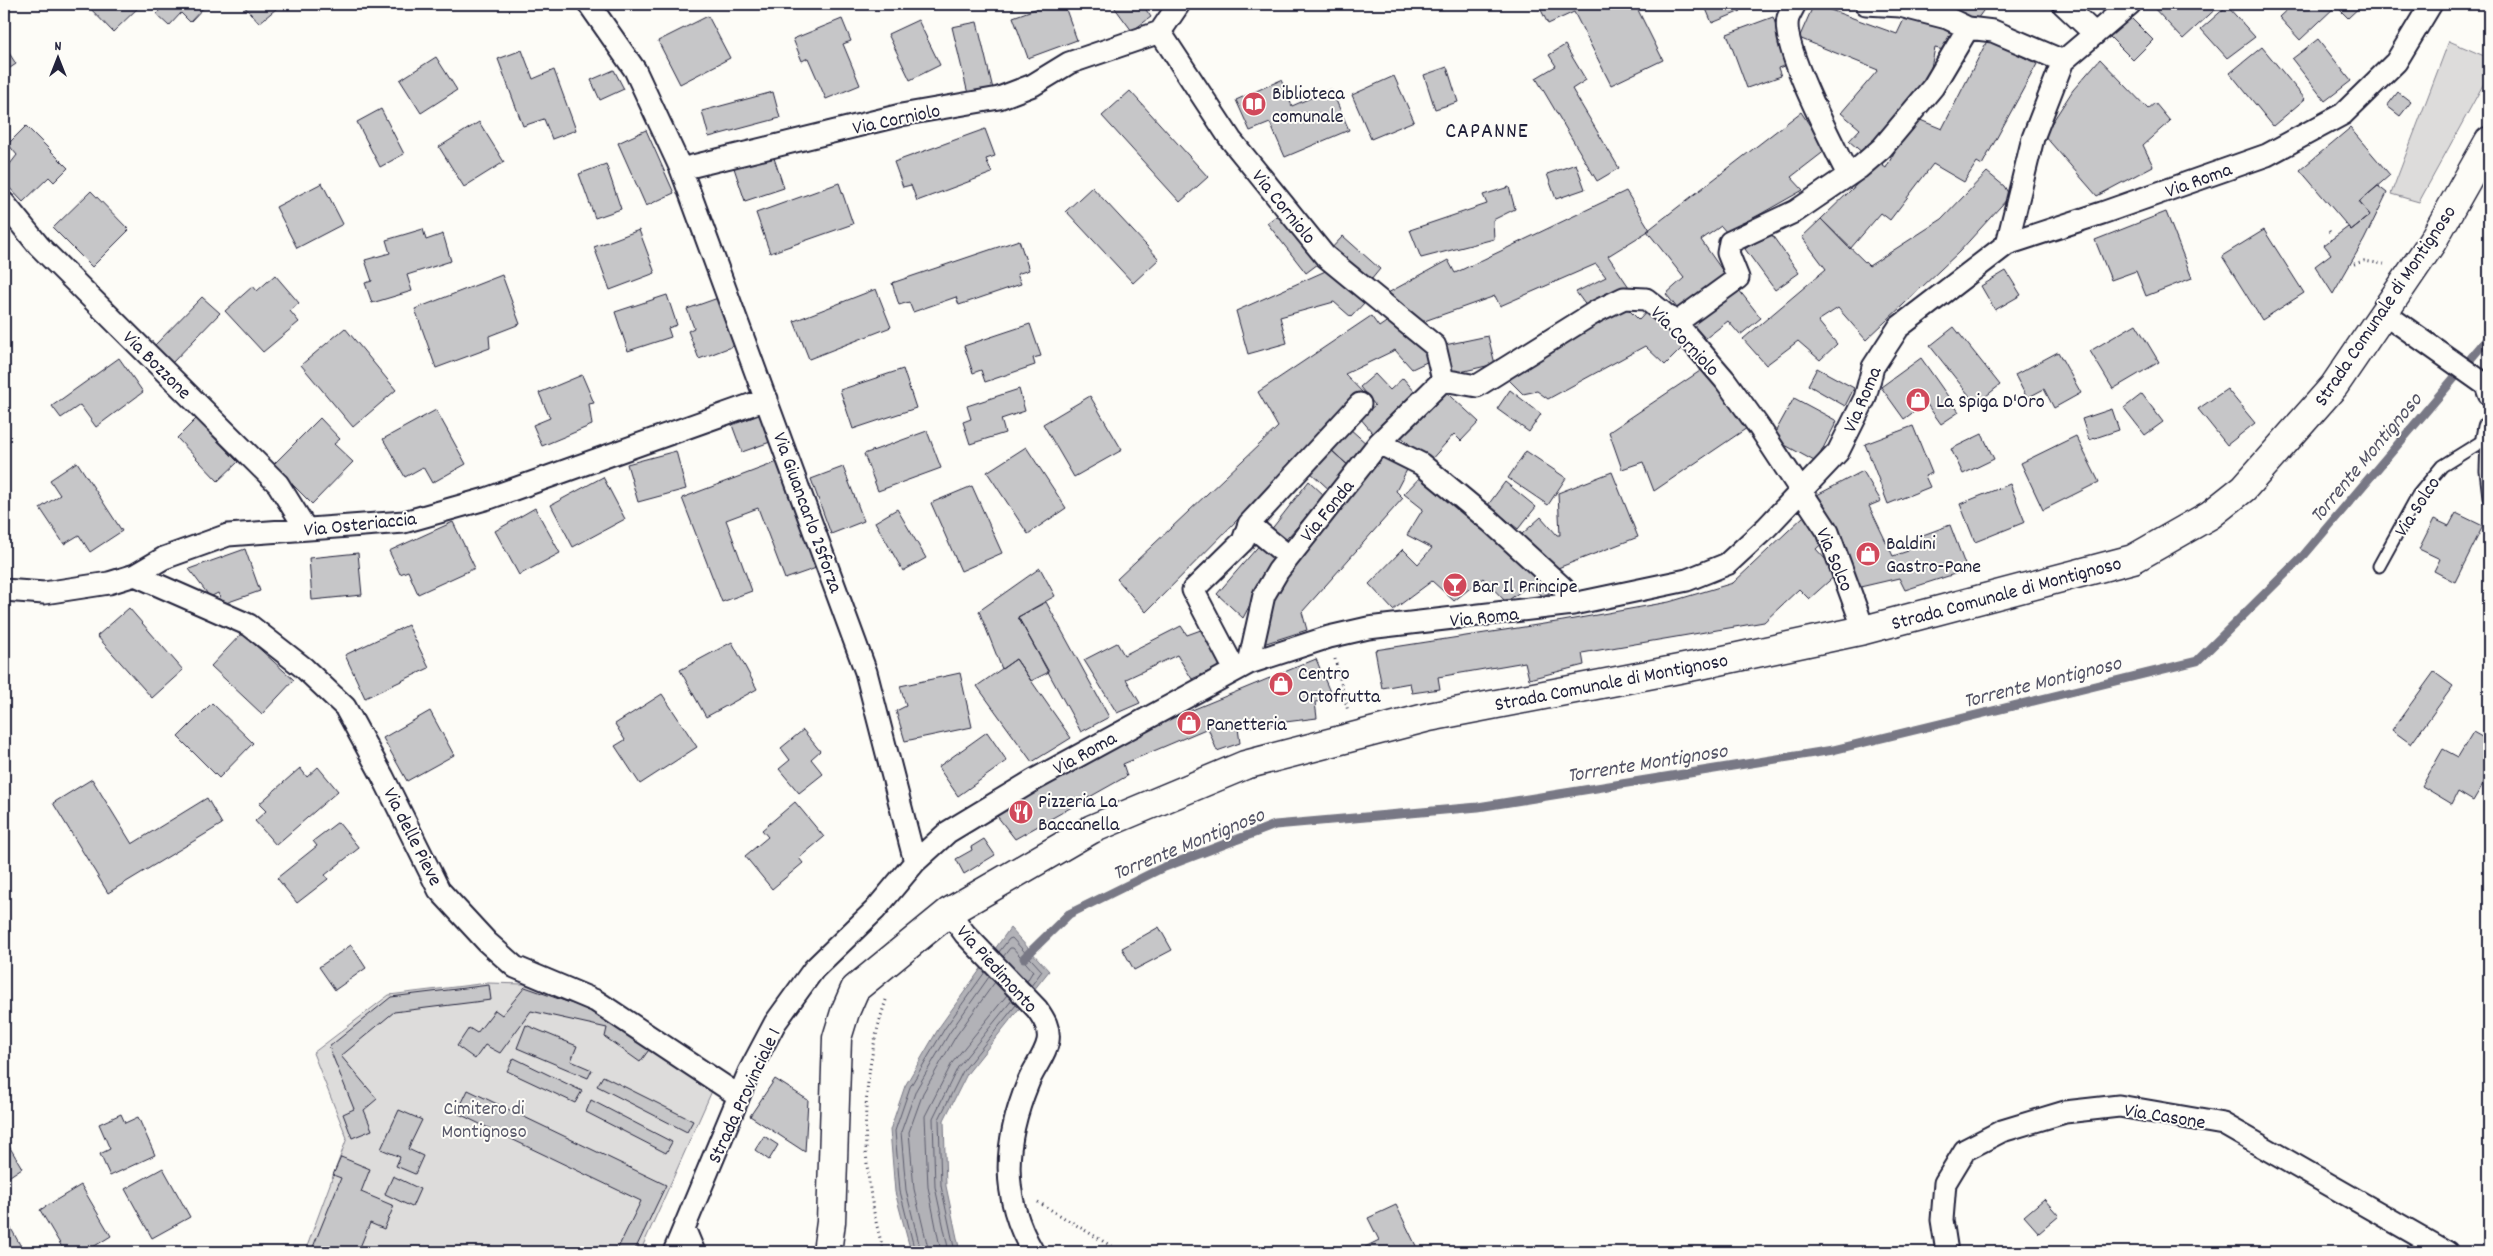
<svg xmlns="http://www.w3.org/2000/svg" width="2493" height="1256" font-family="Dekko,sans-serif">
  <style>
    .green { fill: #dddcdb; stroke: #807f8b }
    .water { fill: #b2b2b7; stroke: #787885 }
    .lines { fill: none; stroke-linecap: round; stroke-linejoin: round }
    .shore { stroke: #5c5c6d; stroke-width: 1 }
    .stream { stroke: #787885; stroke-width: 9 }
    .building { fill: #c6c6c8; stroke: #22223b }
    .lane-casing { stroke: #22223b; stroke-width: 15 }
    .street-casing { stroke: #22223b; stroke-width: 25 }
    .secondary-casing { stroke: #22223b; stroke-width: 31 }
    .path { stroke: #22223b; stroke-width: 3; stroke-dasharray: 1 4; stroke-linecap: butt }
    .lane { stroke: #fdfcf7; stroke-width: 11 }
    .street { stroke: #fdfcf7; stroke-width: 21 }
    .secondary { stroke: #fdfcf7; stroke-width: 28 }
    .labels { text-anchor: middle; stroke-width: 4; stroke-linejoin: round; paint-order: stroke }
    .poi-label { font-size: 20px; fill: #22223b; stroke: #fdfcf7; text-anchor: start }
    .street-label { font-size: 20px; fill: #22223b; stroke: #fdfcf7 }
    .park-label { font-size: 20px; fill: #5a5a6b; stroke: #fdfcf7 }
    .water-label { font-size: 21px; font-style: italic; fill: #545466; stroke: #fdfcf7 }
    .quarter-label { font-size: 22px; letter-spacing: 1px; fill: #22223b; stroke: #fdfcf7 }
  </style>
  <rect width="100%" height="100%" fill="#fdfcf7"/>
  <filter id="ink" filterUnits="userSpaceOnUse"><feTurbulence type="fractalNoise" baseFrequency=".02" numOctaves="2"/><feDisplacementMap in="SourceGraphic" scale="10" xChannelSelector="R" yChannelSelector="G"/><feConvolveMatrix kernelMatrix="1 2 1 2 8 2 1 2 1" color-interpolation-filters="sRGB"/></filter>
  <g filter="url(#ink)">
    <path class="green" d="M2449 41 2489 58V74L2419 202 2391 194Z
      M488 983 524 984 610 1015 712 1091 640 1252H305L347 1138 313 1053 389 995Z"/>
    <path class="water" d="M1010 928 1049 971 967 1074 944 1120 946 1186 960 1252H911L895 1192 890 1130 905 1086 940 1026Z"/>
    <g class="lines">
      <path class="shore" d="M999 952 1009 939 1012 938 1042 971 1031 986
        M1003 957 1010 948H1013L1033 971 1027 981
        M915 1252 900 1191 895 1131 910 1087 945 1028 985 972
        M921 1252 906 1190 901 1132 916 1090 950 1032 989 977
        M929 1252 914 1189 909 1132 923 1093 956 1036 995 982
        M941 1252 928 1187 925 1116 952 1063 1007 995
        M949 1252 935 1187 933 1118 958 1067 1012 1000
        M955 1252 941 1186 939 1119 963 1071 1016 1005"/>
      <path class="stream" d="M1024 958 1069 914 1162 868 1275 825 1478 807 1833 750 2197 661 2304 555 2489 337"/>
    </g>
    <path class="building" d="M86 4H142L113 32Z
      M166 4H207L190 22 181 13 169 26 156 14Z
      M242 4H282L259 23Z
      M1049 4H1064L1077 40 1028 58 1013 17Z
      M1112 4H1142L1151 17 1132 31Z
      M1538 4H1635L1663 60 1611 85 1574 12 1548 24Z
      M1704 4H1733L1741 11 1712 23Z
      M1814 4 1897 34 1906 15 1953 24 1948 51 1935 48 1928 82 1865 155 1849 141 1860 129 1841 113 1878 70 1799 38Z
      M1953 4H1988L1975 22 1947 12Z
      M2150 4H2221L2183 39Z
      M2293 4H2363L2348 18 2336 6 2300 40 2279 17Z
      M2227 6 2255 37 2227 58 2201 29Z
      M708 16 730 58 680 84 658 41Z
      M2129 16 2153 40 2133 60 2109 36Z
      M1773 17 1790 64 1778 68 1781 76 1747 88 1727 34Z
      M842 19 851 41 843 44 860 85 826 99 808 58 802 61 793 39Z
      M918 20 940 65 910 80 888 34Z
      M977 22 993 89 968 94 952 27Z
      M1988 39 2037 64 1982 165 1977 162 1964 182 1933 164 1890 220 1881 213 1850 249 1821 219 1879 163 1886 168 1913 117 1942 129Z
      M2318 39 2351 81 2325 101 2292 59Z
      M4 45 16 64 4 72Z
      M1565 45 1586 80 1572 89 1619 168 1597 181 1536 78 1556 66 1549 55Z
      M2262 47 2305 99 2273 126 2230 73Z
      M522 50 533 79 554 70 576 130 552 139 544 119 523 126 498 59Z
      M436 57 457 90 421 113 400 80Z
      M2100 59 2148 109 2155 103 2170 121 2143 145 2153 166 2097 196 2044 135 2073 90Z
      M1447 67 1458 102 1435 109 1424 75Z
      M614 70 624 89 600 100 591 80Z
      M1394 76 1414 121 1371 139 1352 95Z
      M1281 80 1292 106 1331 89 1349 130 1285 157 1270 123 1250 131 1236 100Z
      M1130 91 1208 177 1180 202 1102 116Z
      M773 92 780 118 709 137 702 111Z
      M2398 92 2411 102 2400 116 2387 106Z
      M381 109 404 154 380 167 357 122Z
      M1801 112 1826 150 1791 177 1803 190 1727 233 1721 226 1701 240 1729 280 1681 313 1666 294 1684 278 1647 231Z
      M479 122 504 162 464 187 439 147Z
      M26 126 68 168 54 182 49 177 23 202 4 182V172L17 155 8 144Z
      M2350 128 2390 175 2359 202 2370 215 2351 230 2300 170Z
      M985 129 995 156 986 159 992 173 917 201 911 185 903 187 894 162Z
      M646 130 674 193 646 206 618 143Z
      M773 155 784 188 745 201 734 168Z
      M606 164 621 209 595 218 579 174Z
      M1576 164 1585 189 1556 199 1547 174Z
      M1987 172 2004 186 2010 196 1959 252 1866 340 1838 308 1818 321 1837 344 1820 360 1798 341 1766 365 1743 339 1826 269 1802 237 1821 219 1869 266 1942 219Z
      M322 183 343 224 297 248 276 207Z
      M839 183 853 224 770 253 756 213Z
      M2378 186 2387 193 2364 240 2333 294 2315 266 2331 254 2324 245 2348 227 2351 230 2370 215 2359 202Z
      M1092 187 1159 259 1133 283 1066 211Z
      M1509 187 1515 209 1493 220 1494 239 1421 258 1410 230 1487 204 1483 195Z
      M91 191 129 230 92 267 53 228Z
      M1626 191 1650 230 1608 256 1631 290 1590 311 1576 292 1606 277 1596 264 1500 306 1495 296 1416 324 1386 294 1448 260 1455 273Z
      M1283 211 1322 261 1306 273 1267 223Z
      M2166 212 2192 278 2146 296 2136 271 2111 280 2095 240Z
      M423 229 426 240 443 234 451 261 407 275 412 291 372 303 365 283 372 281 365 260 390 253 386 240Z
      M639 230 655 273 610 290 594 247Z
      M2264 230 2304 293 2262 320 2222 256Z
      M1769 231 1799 273 1775 290 1745 249Z
      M1343 236 1380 269 1366 286 1328 252Z
      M1019 240 1029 270 1017 274 1021 284 959 305 956 297 913 312 909 302 899 305 892 283Z
      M1330 269 1366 301 1351 317 1334 302 1280 317 1287 343 1248 354 1236 311Z
      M2006 271 2021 295 1995 310 1981 286Z
      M275 275 299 303 290 311 299 322 263 352 225 311 253 286 257 291Z
      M502 275 520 324 489 336 490 348 436 368 415 309Z
      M1735 285 1761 318 1740 335 1728 321 1697 345 1683 326Z
      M876 289 891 327 809 359 794 321Z
      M667 295 677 325 668 328 671 337 628 351 615 312Z
      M202 297 220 313 172 363 154 346Z
      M718 298 736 345 699 359 688 331 694 328 687 309Z
      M1621 302 1639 320 1650 308 1686 344 1665 365 1645 346 1548 399 1537 391 1523 394 1501 372Z
      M1371 316 1379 327 1392 318 1435 358 1412 369 1395 350 1345 374 1363 393 1146 612 1117 579 1278 427 1258 392Z
      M1030 324 1041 356 1033 358 1035 365 985 382 981 370 973 373 964 346Z
      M2136 324 2159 362 2113 389 2090 351Z
      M1954 327 2000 385 1976 404 1930 346Z
      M345 328 396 390 353 427 301 365Z
      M1488 336 1495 364 1447 375 1440 346Z
      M2058 352 2081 393 2054 408 2044 389 2027 398 2015 375Z
      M119 358 143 392 96 427 80 405 61 418 52 406Z
      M1921 358 1959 412 1941 424 1926 403 1904 419 1881 387Z
      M1706 367 1747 428 1654 491 1643 462 1622 469 1609 432Z
      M1817 368 1854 388 1845 406 1808 385Z
      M903 369 916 408 853 429 840 390Z
      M1375 374 1390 390 1403 378 1421 399 1377 438 1360 418 1375 405 1360 387Z
      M582 375 594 403 589 404 592 425 542 446 533 425 550 418 539 393Z
      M1440 386 1479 422 1461 441 1454 434 1429 462 1397 433Z
      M1019 389 1025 411 1001 419 1005 433 970 444 963 422 971 419 967 406Z
      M2227 389 2255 423 2227 445 2198 409Z
      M1510 390 1541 414 1529 432 1497 409Z
      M2142 394 2163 422 2145 435 2124 408Z
      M1090 396 1122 450 1074 477 1043 424Z
      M1794 398 1837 421 1816 462 1772 438Z
      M2112 409 2119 430 2089 440 2082 419Z
      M436 410 466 464 432 483 423 467 405 477 383 439Z
      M762 414 773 441 742 452 732 425Z
      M320 418 340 439 334 444 353 462 312 504 273 465Z
      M196 419 238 462 218 481 177 438Z
      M1913 426 1932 473 1925 476 1930 487 1888 504 1865 444Z
      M1349 428 1368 445 1351 468 1330 449Z
      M927 431 941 468 878 491 864 454Z
      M1982 434 1994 459 1963 474 1951 449Z
      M2076 436 2099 482 2043 510 2021 463Z
      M1026 447 1066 508 1028 534 987 472Z
      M1330 449 1351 468 1333 493 1309 471Z
      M1384 450 1410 464 1396 491 1403 498 1302 612 1307 630 1257 646 1273 596Z
      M676 451 686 489 638 502 627 464Z
      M1526 451 1566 478 1548 505 1508 478Z
      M780 461 822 566 785 579 758 508 726 520 752 591 722 602 682 498Z
      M77 462 122 531 90 552 79 535 64 544 40 508 60 495 50 480Z
      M843 467 864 521 831 534 811 479Z
      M1863 471 1881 501 1869 506 1893 556 1908 551 1904 542 1950 525 1967 570 1905 590 1899 578 1856 588 1817 495Z
      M1425 472 1558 589 1543 596 1528 586 1506 602 1483 578 1454 601 1432 581 1393 610 1369 584 1403 549 1418 564 1432 548 1407 535 1423 509 1404 494Z
      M1612 472 1638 537 1550 571 1522 534 1541 517 1557 535H1560L1558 493Z
      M603 477 625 519 573 547 551 505Z
      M1309 481 1326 497 1308 520 1305 518 1281 545 1267 535Z
      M1505 482 1536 507 1518 529 1488 505Z
      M2010 484 2025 522 1975 542 1960 504Z
      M972 486 1002 553 961 571 931 503Z
      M535 508 560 553 519 575 495 531Z
      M897 509 926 558 903 571 875 522Z
      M2456 513 2483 526 2455 582 2434 571 2440 559 2419 549 2434 519 2449 526Z
      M1805 515 1827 539 1816 549 1838 573 1809 599 1799 589 1764 622 1582 653 1584 665 1529 679 1525 662 1438 677 1440 689 1412 693 1410 683 1382 688 1375 650 1563 621 1669 602 1733 583Z
      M453 522 475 568 418 594 408 571 400 574 389 551Z
      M1262 542 1277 553 1243 618 1217 594Z
      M245 549 260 591 223 604 218 593 210 597 189 569Z
      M358 553 362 595 312 600 309 558Z
      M1040 568 1055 596 1018 617 1049 672 1031 681 1016 659 1002 669 979 611Z
      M1046 602 1109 717 1081 732 1018 617Z
      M129 608 183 670 152 698 97 636Z
      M408 625 429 668 365 698 345 655Z
      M1181 626 1187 635 1209 627 1230 662 1192 679 1177 655 1126 679 1140 703 1117 713 1084 660 1117 643 1124 655Z
      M242 633 294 680 262 714 211 666Z
      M732 642 757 689 706 717 680 670Z
      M1016 659 1071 738 1032 762 977 686Z
      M1316 659 1333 699 1315 702 1317 718 1238 728 1240 743 1217 751 1208 728 1123 764 1127 776 1015 839 997 816 1107 745Z
      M2434 672 2453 686 2411 744 2392 730Z
      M960 673 972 727 905 741 896 711 906 706 900 686Z
      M662 694 697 747 640 784 615 746 625 740 615 724Z
      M212 703 253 743 219 778 178 737Z
      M430 711 454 755 407 781 383 738Z
      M803 730 820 751 811 759 823 774 799 793 779 769 790 760 781 748Z
      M987 732 1007 761 958 796 938 767Z
      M2473 732 2489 741V774L2473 801 2458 792 2452 804 2422 786 2443 749 2458 757Z
      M318 767 338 791 276 845 255 821 266 811 259 804 300 768 307 777Z
      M92 779 132 844 207 798 222 824 108 893 53 803Z
      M795 802 824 837 799 858 803 863 772 889 745 856 768 837 762 830Z
      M338 822 359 848 325 875 328 879 297 903 277 878 317 846 313 841Z
      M984 839 995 855 964 874 956 859 972 850 971 847Z
      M1159 927 1172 950 1134 970 1122 948Z
      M351 945 366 968 335 990 319 967Z
      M489 985 491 1000 394 1012 341 1056 377 1099 364 1110 372 1130 352 1138 343 1114 354 1109 329 1047 391 997Z
      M525 987 607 1016 651 1047 640 1062 605 1037 607 1028 531 1011 500 1053 485 1045 475 1059 457 1046 469 1028 477 1033 495 1010 502 1015Z
      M526 1025 577 1046 571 1061 592 1070 588 1078 517 1048Z
      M514 1058 582 1091 575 1103 507 1071Z
      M603 1076 693 1121 687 1132 597 1086Z
      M775 1079 808 1100 805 1152 750 1116Z
      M468 1090 666 1185 634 1252H616L641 1201 457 1113Z
      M591 1100 672 1142 666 1153 586 1112Z
      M399 1110 422 1120 408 1149 423 1156 415 1174 396 1166 400 1157 381 1149Z
      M121 1114 125 1123 138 1117 155 1155 110 1176 100 1154 110 1149 99 1124Z
      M764 1136 778 1145 769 1160 755 1150Z
      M6 1141 22 1168 4 1180V1142Z
      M341 1157 370 1169 361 1192 394 1206 384 1229 370 1223 358 1252H311L341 1178 333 1175Z
      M163 1168 190 1217 152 1238 125 1189Z
      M393 1176 420 1189 412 1207 385 1194Z
      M81 1185 111 1236 85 1252H65L40 1210Z
      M2044 1199 2059 1216 2039 1233 2024 1216Z
      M1396 1205 1419 1252H1367L1365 1247 1379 1240 1368 1218Z
      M8 1223 24 1252H4V1225Z"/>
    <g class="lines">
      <defs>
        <path id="lane" d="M2487 438 2486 471 2489 497
          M2379 566 2418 495 2442 466 2487 438"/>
        <path id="street" d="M589 4 635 70 681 169 866 672 915 862
          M1795 4C1793 8 1790 13 1788 18 1780 46 1834 146 1848 175
          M1866 4 1900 6 1947 18 1968 28 1993 31 2063 61 2033 138 2007 244
          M2063 4 2095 34
          M1160 32 1231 140 1325 256 1435 346 1443 380
          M1160 32 1179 4
          M2063 61 2130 4
          M681 169 901 115 999 98 1033 85 1069 63 1160 32
          M4 203 39 246 278 484 306 529
          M2384 313 2486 385 2489 394
          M1676 323 1738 278 1728 253 1730 242 1796 211 1859 168 1882 148 1933 87 1968 28
          M1443 380 1477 386 1597 311 1624 298 1646 299 1676 323 1725 380 1759 427 1828 532 1864 630
          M2487 438 2489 427
          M1379 443 1421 464 1491 522 1563 588 1573 604
          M1249 524 1288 556
          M135 575 249 625 304 668 345 707 383 777 439 890 487 942 515 967 596 1001 739 1096
          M4 590 44 593 109 583 135 575 164 558 228 535 404 522 489 498 767 399
          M1249 663 1264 595 1278 571 1379 443 1443 380
          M1235 670 1193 590 1243 541 1249 524 1360 404
          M949 912 965 934 1037 1009C1044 1019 1050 1028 1048 1041 1045 1056 1033 1069 1028 1083 1004 1141 1000 1196 1033 1252
          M684 1228 694 1252
          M674 1252 749 1072 775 1023 814 969 875 910 915 862 948 832 1034 780 1249 663 1329 637 1368 628 1573 604 1687 580 1727 564 1766 528 1838 452 1865 398 1873 367 1899 327 2007 244 2102 213 2267 155 2343 114 2396 62 2431 4
          M1947 1252 1942 1220 1945 1183 1965 1150 2002 1131 2065 1112 2119 1106 2223 1124 2447 1252"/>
        <path id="secondary" d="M827 1252 831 1222 837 1038 845 1012 855 989 949 912 1092 829 1245 765 1429 717 1705 664 1864 630 2133 559 2210 515 2244 488 2334 386 2432 242 2489 141"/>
      </defs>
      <use href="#lane" class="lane-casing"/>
      <use href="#street" class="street-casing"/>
      <use href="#secondary" class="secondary-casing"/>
      <path class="path" d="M2329 231 2332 235
        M2354 264 2364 261 2384 264
        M1335 659 1348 711
        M1038 1202 1121 1252
        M884 1252C859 1170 859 1081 886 1000"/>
      <use href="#lane" class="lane"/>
      <use href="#street" class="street"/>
      <use href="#secondary" class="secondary"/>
    </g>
  </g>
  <defs>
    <symbol id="library-disc" viewBox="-11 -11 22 22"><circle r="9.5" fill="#d1495b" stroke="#fdfcf7"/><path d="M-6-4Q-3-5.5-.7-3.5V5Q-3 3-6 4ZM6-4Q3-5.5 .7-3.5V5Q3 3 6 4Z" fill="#fff"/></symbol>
    <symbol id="shop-disc" viewBox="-11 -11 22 22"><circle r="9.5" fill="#d1495b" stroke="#fdfcf7"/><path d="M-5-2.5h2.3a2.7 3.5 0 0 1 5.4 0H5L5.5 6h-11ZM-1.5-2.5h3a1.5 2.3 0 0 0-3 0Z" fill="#fff"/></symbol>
    <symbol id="bar-disc" viewBox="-11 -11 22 22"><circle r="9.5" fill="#d1495b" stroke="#fdfcf7"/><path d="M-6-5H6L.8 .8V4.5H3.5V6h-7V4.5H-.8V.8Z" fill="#fff"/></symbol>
    <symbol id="restaurant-disc" viewBox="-11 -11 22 22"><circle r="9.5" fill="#d1495b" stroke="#fdfcf7"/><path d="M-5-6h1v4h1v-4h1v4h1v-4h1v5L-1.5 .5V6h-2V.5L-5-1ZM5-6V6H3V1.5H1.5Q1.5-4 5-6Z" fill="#fff"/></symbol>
  </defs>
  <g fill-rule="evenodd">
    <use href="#library-disc" x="1240" y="90" width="28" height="28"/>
    <use href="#shop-disc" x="1904" y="386" width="28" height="28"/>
    <use href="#shop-disc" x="1854" y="540" width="28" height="28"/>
    <use href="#bar-disc" x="1441" y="571" width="28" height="28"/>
    <use href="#shop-disc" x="1267" y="670" width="28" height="28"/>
    <use href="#shop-disc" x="1175" y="709" width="28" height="28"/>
    <use href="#restaurant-disc" x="1007" y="798" width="28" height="28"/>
  </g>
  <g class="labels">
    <g class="poi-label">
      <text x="1272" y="99">Biblioteca<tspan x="1272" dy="23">comunale</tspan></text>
      <text x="1936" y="407">La Spiga D'Oro</text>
      <text x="1886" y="549">Baldini<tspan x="1886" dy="23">Gastro-Pane</tspan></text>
      <text x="1472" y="592">Bar Il Principe</text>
      <text x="1298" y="679">Centro<tspan x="1298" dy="23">Ortofrutta</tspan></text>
      <text x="1206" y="730">Panetteria</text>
      <text x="1038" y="807">Pizzeria La<tspan x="1038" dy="23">Baccanella</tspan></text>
    </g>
    <g class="street-label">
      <text transform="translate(896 118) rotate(-12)" y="7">Via Corniolo</text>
      <text transform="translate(2198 179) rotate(-20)" y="7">Via Roma</text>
      <text transform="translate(1285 206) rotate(51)" y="7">Via Corniolo</text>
      <text transform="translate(2384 305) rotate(-56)" y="7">Strada Comunale di Montignoso</text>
      <text transform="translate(1686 340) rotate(46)" y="7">Via Corniolo</text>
      <text transform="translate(158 364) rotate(45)" y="7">Via Bozzone</text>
      <text transform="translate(1861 399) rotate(-67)" y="7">Via Roma</text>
      <text transform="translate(2416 506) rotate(-57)" y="7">Via Solco</text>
      <text transform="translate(1326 510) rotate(-51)" y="7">Via Fonda</text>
      <text transform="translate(809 512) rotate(70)" y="7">Via Giuancarlo 2Sforza</text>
      <text transform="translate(360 523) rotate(-6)" y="7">Via Osteriaccia</text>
      <text transform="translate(1836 559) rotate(67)" y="7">Via Solco</text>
      <text transform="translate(2006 592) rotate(-15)" y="7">Strada Comunale di Montignoso</text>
      <text transform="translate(1484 616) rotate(-6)" y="7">Via Roma</text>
      <text transform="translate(1611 681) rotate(-11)" y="7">Strada Comunale di Montignoso</text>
      <text transform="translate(1084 752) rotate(-29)" y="7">Via Roma</text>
      <text transform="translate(414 836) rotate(63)" y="7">Via delle Pieve</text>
      <text transform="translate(998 968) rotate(48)" y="7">Via Piedimonto</text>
      <text transform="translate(743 1095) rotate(-65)" y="7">Strada Provinciale 1</text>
      <text transform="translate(2165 1115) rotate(9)" y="7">Via Casone</text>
    </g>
    <g class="park-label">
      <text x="484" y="1114">Cimitero di<tspan x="484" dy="23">Montignoso</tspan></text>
    </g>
    <g class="water-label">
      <text transform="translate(2365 457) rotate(-50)" y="7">Torrente Montignoso</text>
      <text transform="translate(2042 681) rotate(-14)" y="7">Torrente Montignoso</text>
      <text transform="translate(1647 762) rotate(-9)" y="7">Torrente Montignoso</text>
      <text transform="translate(1188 843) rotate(-22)" y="7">Torrente Montignoso</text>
    </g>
    <g class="quarter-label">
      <text x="1487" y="137">CAPANNE</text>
    </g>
  </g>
  <rect width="2493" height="1256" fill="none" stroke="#fdfcf7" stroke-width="20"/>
  <rect x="10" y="10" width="2473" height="1236" fill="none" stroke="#22223b" stroke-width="2" filter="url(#ink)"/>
  <g transform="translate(58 58)" stroke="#fdfcf7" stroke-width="4" paint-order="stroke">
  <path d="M0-4L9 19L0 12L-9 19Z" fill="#22223b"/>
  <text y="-8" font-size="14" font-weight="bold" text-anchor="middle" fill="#22223b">N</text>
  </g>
</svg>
